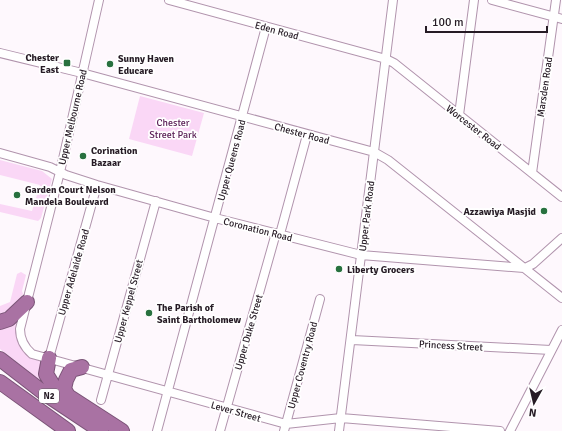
<svg xmlns="http://www.w3.org/2000/svg" width="562" height="431" font-family="Signika,sans-serif">
  <style>
    .green { fill: #fad7f6 }
    .lines { fill: none; stroke-linecap: round; stroke-linejoin: round }
    .minor-casing { stroke: #b194ad; stroke-width: 10 }
    .motorway-casing { stroke: #7b5477; stroke-width: 16 }
    .minor { stroke: #fff; stroke-width: 8 }
    .motorway { stroke: #a972a3; stroke-width: 14 }
    .poi-dot { fill: #28713f; stroke: #fff; stroke-width: 1.5 }
    .labels { text-anchor: middle; stroke-width: 3.5; stroke-linejoin: round; paint-order: stroke }
    .shield { fill: #fff; stroke: #675f66; stroke-width: 1 }
    .shield-label { font-size: 9px; font-weight: bold; fill: #261b25 }
    .street-label { font-size: 10px; fill: #261b25; stroke: #fff }
    .poi-label { font-size: 10px; font-weight: bold; fill: #261b25; stroke: #fff; text-anchor: start }
    .park-label { font-size: 10px; fill: #5b2057; stroke: #fff }
  </style>
  <rect width="100%" height="100%" fill="#fef8fd"/>
  <path class="green" d="M140 96 204 113 192 156 129 139Z
    M0 160 42 171 52 179 41 218 38 221 0 212V204L32 211 40 185 0 175Z
    M21 272 26 275 22 291 23 294 14 306 0 315V306L10 302 17 274Z
    M19 314C13 336 17 356 42 361L50 388 0 349V326Z"/>
  <g class="lines">
    <defs>
      <path id="minor" d="M99 0 60 172 20 329C20 340 24 347 32 354L286 424 341 418 500 431
        M169 0 386 59 394 63 562 197
        M492 0 562 19
        M0 53 82 73 374 152 388 160 562 298
        M459 115 474 0
        M0 153 50 167 66 175 97 185 215 218 361 255 524 268
        M532 173 556 0
        M280 234 307 135
        M525 268 533 264 562 238
        M352 340 551 350
        M49 358 97 185
        M101 400 156 201
        M157 431 266 27
        M220 431 276 233
        M284 431 320 299
        M339 431 393 0
        M510 431 562 330"/>
      <path id="motorway" d="M0 322 9 319 27 302
        M49 358 46 374 54 387 122 431
        M0 359 44 393 101 431
        M0 382 68 431
        M68 396 64 389 66 380 71 370 82 367"/>
    </defs>
    <use href="#minor" class="minor-casing"/>
    <use href="#motorway" class="motorway-casing"/>
    <use href="#minor" class="minor"/>
    <use href="#motorway" class="motorway"/>
  </g>
  <g class="poi-dot">
    <rect x="63" y="59" width="8" height="8" rx="2"/>
    <circle cx="110" cy="64" r="4"/>
    <circle cx="83" cy="156" r="4"/>
    <circle cx="17" cy="195" r="4"/>
    <circle cx="544" cy="211" r="4"/>
    <circle cx="339" cy="269" r="4"/>
    <circle cx="149" cy="313" r="4"/>
  </g>
  <g class="labels">
    <rect class="shield" x="39" y="389" width="20" height="14" rx="3"/>
    <g class="shield-label">
      <text x="49" y="399">N2</text>
    </g>
    <g class="street-label">
      <text transform="translate(277 30) rotate(15)" y="4">Eden Road</text>
      <text transform="translate(544 87) rotate(-82)" y="4">Marsden Road</text>
      <text transform="translate(72 117) rotate(-77)" y="4">Upper Melbourne Road</text>
      <text transform="translate(474 127) rotate(38)" y="4">Worcester Road</text>
      <text transform="translate(302 133) rotate(15)" y="4">Chester Road</text>
      <text transform="translate(231 160) rotate(-75)" y="4">Upper Queens Road</text>
      <text transform="translate(366 216) rotate(-83)" y="4">Upper Park Road</text>
      <text transform="translate(258 229) rotate(14)" y="4">Coronation Road</text>
      <text transform="translate(73 272) rotate(-74)" y="4">Upper Adelaide Road</text>
      <text transform="translate(128 301) rotate(-75)" y="4">Upper Keppel Street</text>
      <text transform="translate(248 332) rotate(-74)" y="4">Upper Duke Street</text>
      <text transform="translate(451 345) rotate(3)" y="4">Princess Street</text>
      <text transform="translate(302 365) rotate(-75)" y="4">Upper Coventry Road</text>
      <text transform="translate(236 411) rotate(16)" y="4">Lever Street</text>
    </g>
    <g class="poi-label">
      <text x="59" y="61" text-anchor="end">Chester<tspan x="59" dy="12">East</tspan></text>
      <text x="118" y="62">Sunny Haven<tspan x="118" dy="12">Educare</tspan></text>
      <text x="91" y="154">Corination<tspan x="91" dy="12">Bazaar</tspan></text>
      <text x="25" y="193">Garden Court Nelson<tspan x="25" dy="12">Mandela Boulevard</tspan></text>
      <text x="536" y="215" text-anchor="end">Azzawiya Masjid</text>
      <text x="347" y="273">Liberty Grocers</text>
      <text x="157" y="311">The Parish of<tspan x="157" dy="12">Saint Bartholomew</tspan></text>
    </g>
    <g class="park-label">
      <text x="173" y="126">Chester<tspan x="173" dy="12">Street Park</tspan></text>
    </g>
  </g>
  <g transform="translate(534 403) rotate(188)" stroke="#ffffff" stroke-width="3" paint-order="stroke">
  <path d="M0-3L7 15L0 10L-7 15Z" fill="#261b25"/>
  <text y="-6" font-size="11" font-weight="bold" text-anchor="middle" fill="#261b25">N</text>
  </g>
  <path d="M426 26v6h121v-6" fill="none" stroke="#261b25" stroke-width="2"/>
  <text x="432" y="26" font-size="12" fill="#261b25" stroke="#ffffff" stroke-width="3" paint-order="stroke">100 m</text>
</svg>
